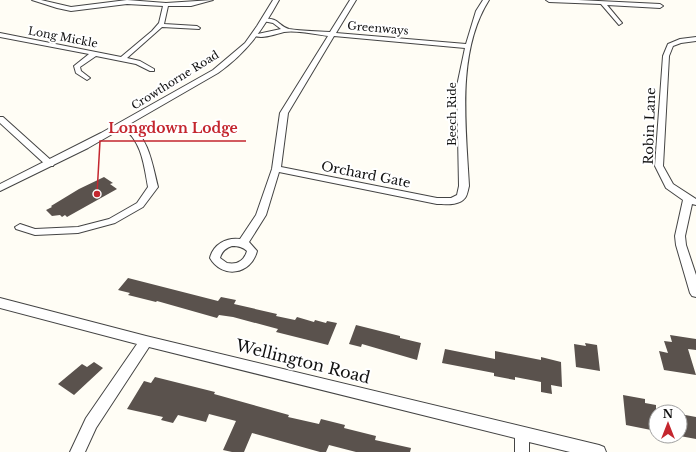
<svg xmlns="http://www.w3.org/2000/svg" width="696" height="452" font-family="'Libre Baskerville',serif">
  <style>
    .building { fill: #5a524d }
    .lines { fill: none; stroke-linecap: round; stroke-linejoin: round }
    .minor-casing { stroke: #444; stroke-width: 2 }
    .tertiary-casing { stroke: #444; stroke-width: 2 }
    .minor { fill: #fff; fill-rule: evenodd }
    .tertiary { fill: #fff; fill-rule: evenodd }
    .labels { text-anchor: middle; stroke-width: 4; stroke-linejoin: round; paint-order: stroke }
    .far-street-label { font-size: 11px; fill: #111; stroke: #fff }
    .street-label { font-size: 13px; fill: #111; stroke: #fff }
    .near-street-label { font-size: 16px; fill: #111; stroke: #fff }
    .leader { fill: none; stroke: #c4262e; stroke-width: 1.5 }
    .callout-dot { fill: #c4262e; stroke: #fff; stroke-width: 1.5 }
    .callout-label { font-size: 14px; text-anchor: middle; font-weight: bold; fill: #c4262e; stroke: #fff; stroke-width: 4; stroke-linejoin: round; paint-order: stroke }
  </style>
  <rect width="100%" height="100%" fill="#fffdf5"/>
  <path class="building" d="M104 177 113 183 110 184 117 189 67 217 65 215 62 217 60 215 52 216 46 210 52 207 51 206 79 189Z
    M128 278 218 301 221 297 236 300 234 304 277 314 276 316 295 320 297 317 314 322 315 320 326 323 327 321 337 323 328 345 276 332 278 329 233 317 219 315 217 318 157 301 156 302 128 295 130 293 118 290Z
    M356 325 400 336V338L421 343 417 360 362 344 361 347 349 344Z
    M670 335 696 339V350L688 349 696 375 664 370 659 351 668 353 664 341 672 342Z
    M585 343 597 345 600 371 576 367 574 344 586 346Z
    M445 349 495 359V351L541 360V357L561 362 562 387 551 385 552 394 541 392V382L515 377V380L494 376V373L442 363Z
    M94 362 103 368 74 395 58 384 82 364 87 367Z
    M155 377 215 392 214 394 289 415 288 417 319 424 321 419 345 425 344 428 376 436 375 440 411 448 410 452H356L329 445 326 452H320L252 433 244 452H232L223 450 236 421 209 414 206 422 178 415 173 423 161 420 163 417 127 409 144 381 151 383Z
    M623 395 645 399V403L656 405V431L626 425Z
    M680 414 696 417V439L680 436Z"/>
  <g class="lines">
    <defs>
      <path id="minor" d="M32 0H41L71 7 127 0 166 3 213 0 191 6H168L164 24 197 26 200 28 199 29 162 27 127 58 140 61 154 69V71H150L136 64 96 56 80 67 81 71 90 78 87 80 76 73 74 66 89 54 0 37V33L121 57 152 31 159 23 163 6 127 4 71 11 57 8Z
        M350 0H356L336 33 466 44 476 11 483 0H489C456 52 466 127 469 186 468 190 467 196 465 198 459 206 445 204 437 204L279 172 266 215 249 242 257 251C251 275 222 279 210 258 213 244 227 237 240 239L256 215 272 169 280 113 328 36C316 34 295 30 284 32 275 34 261 40 253 35L281 29 273 23 263 21V19C279 17 278 26 289 29 302 31 317 31 330 32ZM334 36 465 48 457 86 459 186 457 195 451 198H437L281 167 288 113ZM232 246C238 246 243 247 247 251 244 261 237 265 227 263L220 258C222 251 226 248 232 246Z
        M546 0H578L660 4 663 6 660 8 607 5 622 23 619 25 601 4 549 2Z
        M696 37V41L681 43 673 46 669 56 663 166 673 184 696 199V205L692 204 685 236 686 245 696 275V297L692 296 690 293 676 245 675 236 683 200 666 188 655 166 663 56 668 44 680 39Z
        M0 117H3L53 162 54 164 53 166H47L0 123Z
        M122 123H128C149 138 152 163 158 187L143 207 115 223 78 233 35 235 16 229 15 227 20 224 35 229 78 227 109 219 137 203 148 187C144 165 142 141 122 127Z
        M0 298 146 336 599 445 604 447 606 452H570L529 442V452H515V438L149 347 96 428 85 452H70L86 418 137 344 0 308Z"/>
      <path id="tertiary" d="M273 0H279C262 31 247 52 218 73L88 148 0 191V184L101 133 213 70 245 43 257 26Z"/>
    </defs>
    <use href="#minor" class="minor-casing"/>
    <use href="#tertiary" class="tertiary-casing"/>
    <use href="#minor" class="minor"/>
    <use href="#tertiary" class="tertiary"/>
  </g>
  <g class="labels">
    <g class="far-street-label">
      <text transform="translate(378 28) rotate(5)" y="4">Greenways</text>
      <text transform="translate(63 37) rotate(11)" y="4">Long Mickle</text>
      <text transform="translate(175 80) rotate(-32)" y="4">Crowthorne Road</text>
      <text transform="translate(452 114) rotate(-90)" y="4">Beech Ride</text>
    </g>
    <g class="street-label">
      <text transform="translate(649 126) rotate(-88)" y="5">Robin Lane</text>
      <text transform="translate(366 174) rotate(11)" y="5">Orchard Gate</text>
    </g>
    <g class="near-street-label">
      <text transform="translate(303 361) rotate(14)" y="6">Wellington Road</text>
    </g>
  </g>
  <path class="leader" d="M97 194L100 141H246"/>
  <circle class="callout-dot" cx="97" cy="194" r="4"/>
  <g class="callout-label">
    <text x="173" y="133">Longdown Lodge</text>
  </g>
  <g transform="translate(668 424)"><circle r="19" fill="#ffffff" stroke="#a0a0a0"/>
  <path d="M0-3L7 15L0 10L-7 15Z" fill="#c4262e"/>
  <text y="-6" font-size="11" font-weight="bold" text-anchor="middle" fill="#111111">N</text>
  </g>
</svg>
